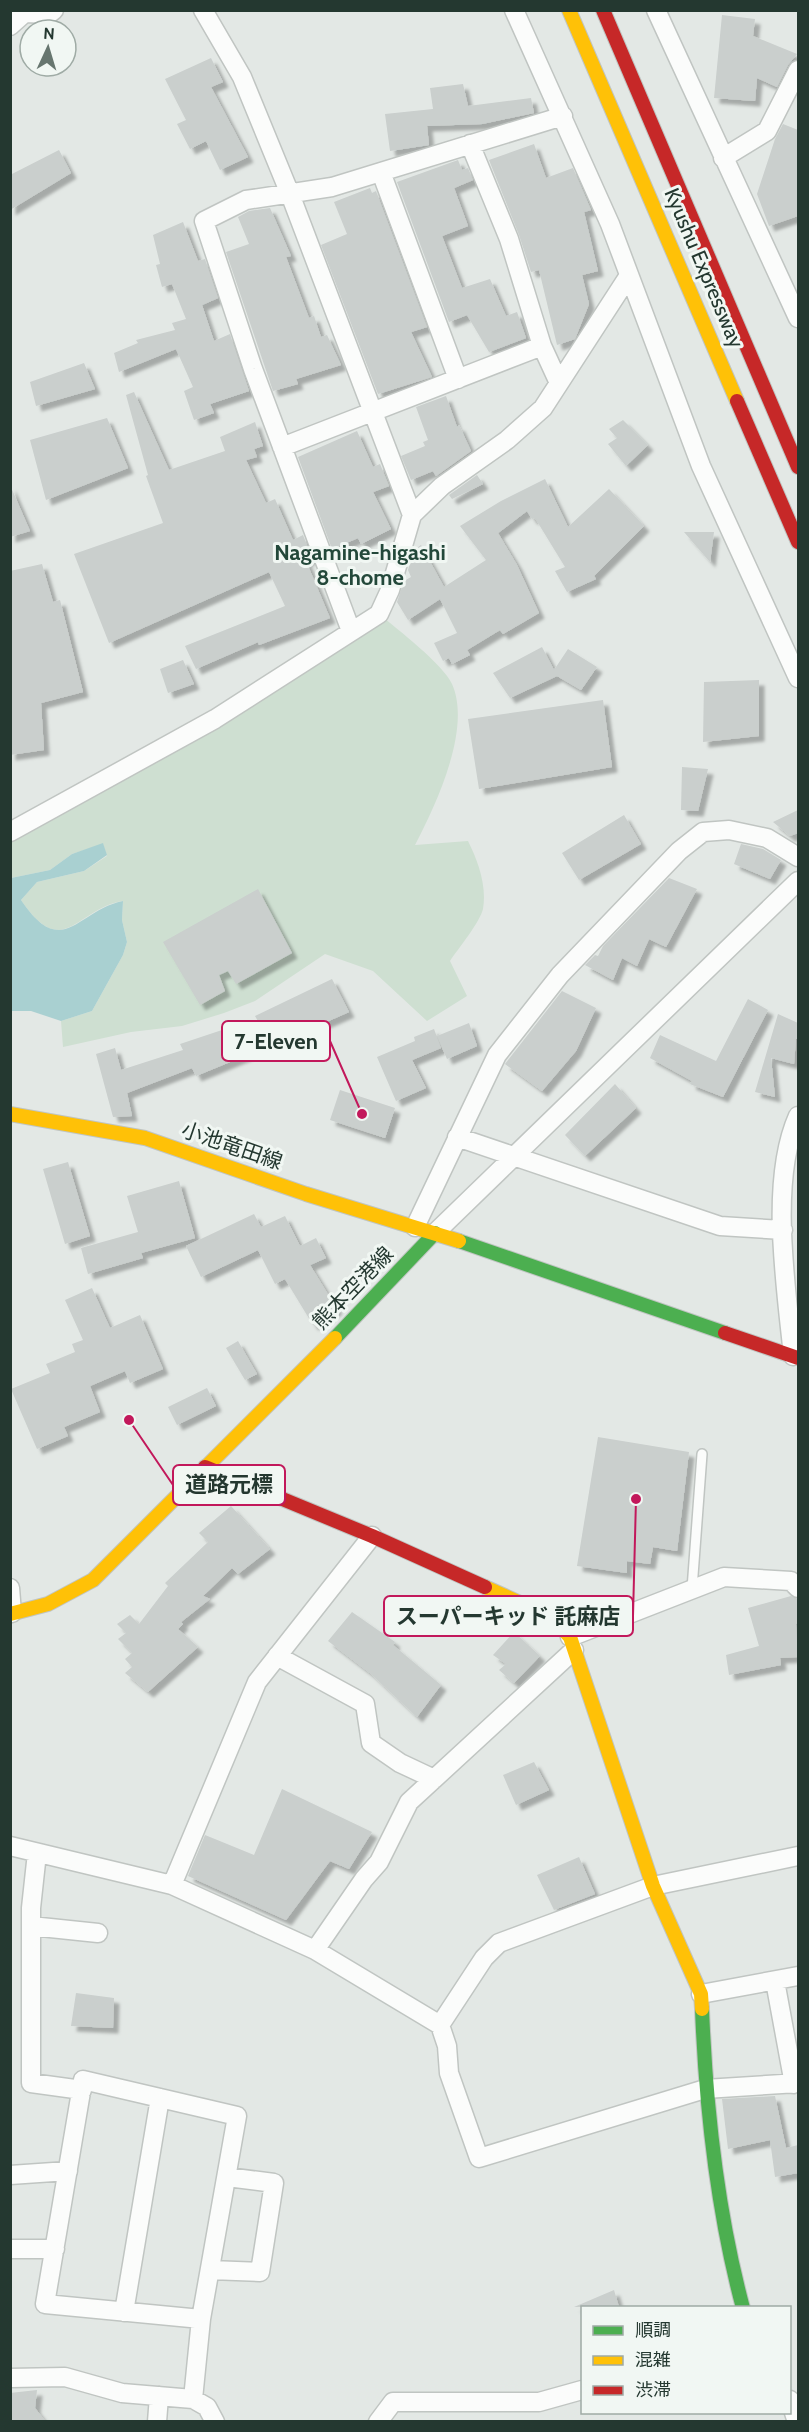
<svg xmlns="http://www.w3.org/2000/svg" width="809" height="2432" font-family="Cabin,'Noto Sans JP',sans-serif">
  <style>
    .green { fill: #cedfd1 }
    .water { fill: #a9d0d1 }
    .building { fill: #cacfcd; filter: url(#shadow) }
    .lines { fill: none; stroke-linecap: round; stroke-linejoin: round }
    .lane-casing { stroke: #c0c5c2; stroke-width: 12 }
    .street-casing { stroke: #c0c5c2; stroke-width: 21 }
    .fast-casing { stroke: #c0c5c2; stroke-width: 16 }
    .slow-casing { stroke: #c0c5c2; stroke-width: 16 }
    .jam-casing { stroke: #c0c5c2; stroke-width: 16 }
    .lane { stroke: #fbfcfb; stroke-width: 9 }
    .street { stroke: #fbfcfb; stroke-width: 18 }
    .fast { stroke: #4caf50; stroke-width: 14 }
    .slow { stroke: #ffc107; stroke-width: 14 }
    .jam { stroke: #c62828; stroke-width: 14 }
    .labels { text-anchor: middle; stroke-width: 6; stroke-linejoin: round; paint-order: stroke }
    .street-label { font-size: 21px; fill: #243830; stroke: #f1f7f3 }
    .neighbourhood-label { font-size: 22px; font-weight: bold; fill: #23483a; stroke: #f1f7f3 }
    .leader { fill: none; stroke: #c2185b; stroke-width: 2 }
    .callout-dot { fill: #c2185b; stroke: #f1f7f3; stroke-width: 2 }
    .callout { fill: #f1f7f3; stroke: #c2185b; stroke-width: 2 }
    .callout-label { font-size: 22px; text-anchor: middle; font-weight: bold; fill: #243830 }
  </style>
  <defs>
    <filter id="shadow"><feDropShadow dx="5.5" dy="5.5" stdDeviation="1.5" flood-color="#0004"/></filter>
  </defs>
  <rect width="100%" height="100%" fill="#e3e8e5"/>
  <path class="green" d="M379 614C397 629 443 664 452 684 472 728 436 805 415 845L468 841C478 861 487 886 483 909 480 922 458 949 450 961L467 996 427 1021 373 971 325 954 255 1001 224 1013 182 1026 131 1032 63 1047 61 1021 92 1011 123 955 127 942 122 920 123 901C76 908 64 963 21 900L37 882 84 871 107 856 103 844 72 854 50 870 11 878 10 832Z"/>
  <path class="water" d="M103 843 107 855 84 871 37 882 21 900C63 962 77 910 123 901L122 920 127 942 123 955 92 1011 61 1021 31 1011H11V878L50 870 72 854Z"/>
  <path class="building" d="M722 15 755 19 753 36 797 54 788 65 777 87 757 78 755 101 714 98Z
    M211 58 223 82 211 87 248 157 220 170 206 141 190 149 177 124 186 120 165 79Z
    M463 84 468 106 531 98 534 113 482 124 427 126 429 145 390 151 385 114 433 109 430 88Z
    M783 124 798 130V216L769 226 757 194 775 139Z
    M534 144 546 178 573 168 591 210 584 212 598 271 582 275 589 304 575 339 557 345 539 270 531 272 519 235 489 160Z
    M59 150 71 173 10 210V175Z
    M458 160 462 170 468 168 473 180 454 188 468 226 442 236 462 288 490 279 506 316 517 312 526 338 489 352 467 315 449 322 397 182Z
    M370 188 372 193 376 191 427 327 411 332 432 377 378 394 321 245 347 234 334 202Z
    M270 208 291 256 286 257 309 318 314 316 321 337 327 335 341 365 296 379 298 384 273 391 226 252 249 244 238 217 249 211Z
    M183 222 198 261 205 259 218 298 202 305 214 341 230 334 249 391 210 404 214 413 194 420 184 391 193 387 176 349 119 372 114 353 138 343 136 340 175 330 172 323 186 319 172 284 162 287 156 265 160 264 153 235Z
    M84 363 95 389 36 406 30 382Z
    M134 392 169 470 225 451 220 437 255 422 263 446 254 449 257 457 246 460 266 503 275 499 293 540 303 535 312 558 306 561 330 618 259 645 258 642 196 669 185 646 285 606 269 572 109 643 74 554 163 523 146 476 148 475 126 395Z
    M446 396 457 427 459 425 471 451 436 476 433 471 411 480 401 456 425 446 423 442 428 440 416 407Z
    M107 418 128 468 46 500 30 440Z
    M623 420 648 445 626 466 608 444 617 438 609 429Z
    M357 431 373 467 380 464 389 486 373 492 391 529 361 544 358 538 332 549 298 457Z
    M477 475 483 484 452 499 449 495Z
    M545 479 568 527 609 489 644 526 594 576 596 579 567 592 555 571 565 567 535 518 532 519 527 511 498 533 517 565 539 613 503 634 500 630 467 650 470 655 452 664 449 658 443 661 434 643 457 633 440 599 408 620 397 602 404 581 411 577 408 570 414 550 421 545 444 587 486 560 460 526 501 501Z
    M10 485 30 531 10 537Z
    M684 532H714L710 562Z
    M42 564 53 602 60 600 83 692 41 703 44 750 10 755V571Z
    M542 647 554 670 568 649 597 667 581 690 557 676 510 698 493 673Z
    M183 660 194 684 168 693 160 669Z
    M759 680V736L703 742 704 682Z
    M603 700 612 767 479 789 468 719Z
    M682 767 708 769 698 811 681 810Z
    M798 810V833L790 836 773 822Z
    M624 815 641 844 579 880 562 853Z
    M741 844 763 849 781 860 770 879 734 864Z
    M669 878 697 889 666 947 649 939 637 966 622 958 613 980 585 965 595 955 598 956 603 946Z
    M258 889 292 953 236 984 228 971 219 975 225 991 200 1005 163 942Z
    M332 979 349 1012 272 1046 255 1016Z
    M562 991 596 1008 576 1051 542 1091 505 1064Z
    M748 999 768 1010 723 1097 690 1084 692 1081 650 1058 660 1035 716 1061Z
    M778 1014 798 1023V1039H796L794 1064 771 1058 775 1097 755 1092Z
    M469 1023 477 1046 447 1059 437 1036Z
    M237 1025 247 1055 196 1076 192 1068 127 1093 132 1116 113 1117 96 1054 115 1048 121 1070 183 1050 180 1044Z
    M434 1029 441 1048 412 1060 426 1088 396 1101 377 1057 415 1041 414 1037Z
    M615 1084 636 1108 585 1156 565 1135Z
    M340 1090 395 1108 385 1138 330 1120Z
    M68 1162 90 1236 65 1244 43 1169Z
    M179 1181 195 1238 141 1253 143 1258 88 1274 81 1248 138 1232 127 1196Z
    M254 1214 261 1227 285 1216 300 1246 316 1238 326 1258 310 1265 337 1309 313 1325 285 1279 275 1284 258 1250 201 1277 186 1246Z
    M92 1288 110 1328 140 1315 163 1369 130 1383 125 1371 90 1386 100 1412 64 1427 68 1436 37 1449 11 1389 50 1373 46 1364 75 1352 72 1344 83 1340 65 1300Z
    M238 1341 257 1374 245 1380 226 1348Z
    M207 1388 216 1406 177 1425 168 1407Z
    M598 1437 689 1452 677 1551 653 1547 650 1564 627 1561V1573L577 1566Z
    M231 1506 270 1549 238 1574 232 1568 203 1596 210 1599 181 1622 183 1624 178 1629 198 1647 148 1692 125 1673 132 1667 125 1659 132 1653 118 1639 126 1633 117 1624 130 1615 139 1624 168 1586 165 1583 208 1542 199 1533Z
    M791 1596 798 1599V1623L796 1624 798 1657 780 1658 781 1665 729 1675 726 1655 759 1646 748 1608Z
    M352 1612 395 1642 393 1645 441 1685 417 1717 370 1673 328 1641Z
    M514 1632 540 1656 514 1683 499 1670 506 1664 493 1655Z
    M534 1762 549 1790 516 1805 503 1775Z
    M282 1789 372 1832 349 1869 330 1861 286 1920 188 1876 205 1835 254 1855Z
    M579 1857 595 1894 554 1910 537 1875Z
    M76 1993 114 1998 113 2028 71 2026Z
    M775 2096 786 2148 798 2145V2173L775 2177 770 2140 728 2149 722 2099Z
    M614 2290 619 2307H574Z
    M37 2390 35 2408 45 2421H10V2393Z"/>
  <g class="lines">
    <defs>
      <path id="lane" d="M692 1589 702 1454"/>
      <path id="street" d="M203 10 242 77 290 194 412 515
        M514 10 610 224 701 466 798 678
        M656 10 798 318
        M25 13 49 14 54 10
        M10 26 28 10
        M470 144 509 239 542 346 559 383
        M723 158 767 131 798 70
        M381 172 458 379
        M282 447 542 346
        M351 631 253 369 204 221 246 200 332 187 563 116
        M10 832 215 719 379 614 390 590 412 515 442 486 507 440 543 408 628 277
        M457 1137 720 1226 783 1230
        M415 1227 497 1055 560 975 679 851 703 832 729 830 767 838 798 857
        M435 1233 798 881
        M793 1356C786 1285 769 1181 798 1116
        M10 1588 12 1613
        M570 1637 724 1577 791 1581 798 1588
        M277 1656 365 1704 371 1743 400 1763 434 1779
        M10 1846 172 1885 315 1950 440 2025 447 2046 449 2073 479 2158 705 2089 798 2083
        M37 1853 31 1908V2083L82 2090
        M172 1885 257 1682 372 1536
        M31 1926 98 1933
        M315 1950 364 1879 379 1862 409 1802 574 1650
        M775 1981 794 2084
        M701 1994 798 1976
        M440 2025 484 1958 499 1943 653 1886 798 1856
        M10 2175 68 2171
        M10 2249H55
        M210 2270 260 2272 274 2183 227 2177
        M124 2312 160 2098
        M10 2378 65 2377 122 2393 193 2399 207 2407 215 2422
        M193 2399 201 2319 237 2116 83 2080 45 2304 201 2319
        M790 2400 797 2422
        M157 2422 159 2396
        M378 2422 393 2402H539L582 2390"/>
      <path id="fast" d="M459 1241 725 1333
        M335 1338 435 1233
        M702 2009C706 2110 717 2211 743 2308"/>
      <path id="slow" d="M569 10 737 401
        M10 1114 145 1138 306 1194 459 1241
        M485 1587 553 1618 570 1637 653 1886 701 1994 702 2009
        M10 1614 48 1604 93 1580 335 1338"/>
      <path id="jam" d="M603 10 798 467
        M737 401 798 542
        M725 1333 798 1358
        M205 1467 372 1536 485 1587"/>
    </defs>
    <use href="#lane" class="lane-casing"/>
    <use href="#street" class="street-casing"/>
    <use href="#fast" class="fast-casing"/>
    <use href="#slow" class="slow-casing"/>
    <use href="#jam" class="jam-casing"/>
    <use href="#lane" class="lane"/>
    <use href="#street" class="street"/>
    <use href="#fast" class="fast"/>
    <use href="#slow" class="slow"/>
    <use href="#jam" class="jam"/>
  </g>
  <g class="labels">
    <g class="street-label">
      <text transform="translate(704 268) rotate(67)" y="7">Kyushu Expressway</text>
      <text transform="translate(232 1146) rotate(19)" y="7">小池竜田線</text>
      <text transform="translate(353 1288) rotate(-46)" y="7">熊本空港線</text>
    </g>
    <g class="neighbourhood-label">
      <text x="360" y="560">Nagamine-higashi<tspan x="360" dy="25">8-chome</tspan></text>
    </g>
  </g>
  <path class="leader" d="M362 1114L330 1041M129 1420L173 1485M636 1499L633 1616"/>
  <g class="callout-dot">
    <circle cx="362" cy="1114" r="6"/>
    <circle cx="129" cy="1420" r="6"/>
    <circle cx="636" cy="1499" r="6"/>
  </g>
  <g class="callout">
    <rect x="222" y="1021" width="108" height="40" rx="6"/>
    <rect x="173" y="1465" width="112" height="40" rx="6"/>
    <rect x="384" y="1596" width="249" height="40" rx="6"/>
  </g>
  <g class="callout-label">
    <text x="276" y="1049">7-Eleven</text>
    <text x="229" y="1492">道路元標</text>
    <text x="508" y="1624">スーパーキッド 託麻店</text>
  </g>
  <rect width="809" height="2432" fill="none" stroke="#243830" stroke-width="24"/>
  <rect x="581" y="2306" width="210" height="108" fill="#f1f7f3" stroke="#9faba5" stroke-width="1.5"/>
  <rect x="593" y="2326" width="30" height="9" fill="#4caf50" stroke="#9faba5" stroke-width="1.5"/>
  <text x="635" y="2336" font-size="18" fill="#243830">順調</text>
  <rect x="593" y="2356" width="30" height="9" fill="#ffc107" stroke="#9faba5" stroke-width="1.5"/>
  <text x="635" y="2366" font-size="18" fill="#243830">混雑</text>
  <rect x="593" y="2386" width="30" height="9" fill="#c62828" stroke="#9faba5" stroke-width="1.5"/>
  <text x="635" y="2396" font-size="18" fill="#243830">渋滞</text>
  <g transform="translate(48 48) rotate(4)"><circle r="28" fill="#f1f7f3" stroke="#9faba5" stroke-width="1.5"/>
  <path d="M0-4.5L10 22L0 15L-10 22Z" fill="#67766f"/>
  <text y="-9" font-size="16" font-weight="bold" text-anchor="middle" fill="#243830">N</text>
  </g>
</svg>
